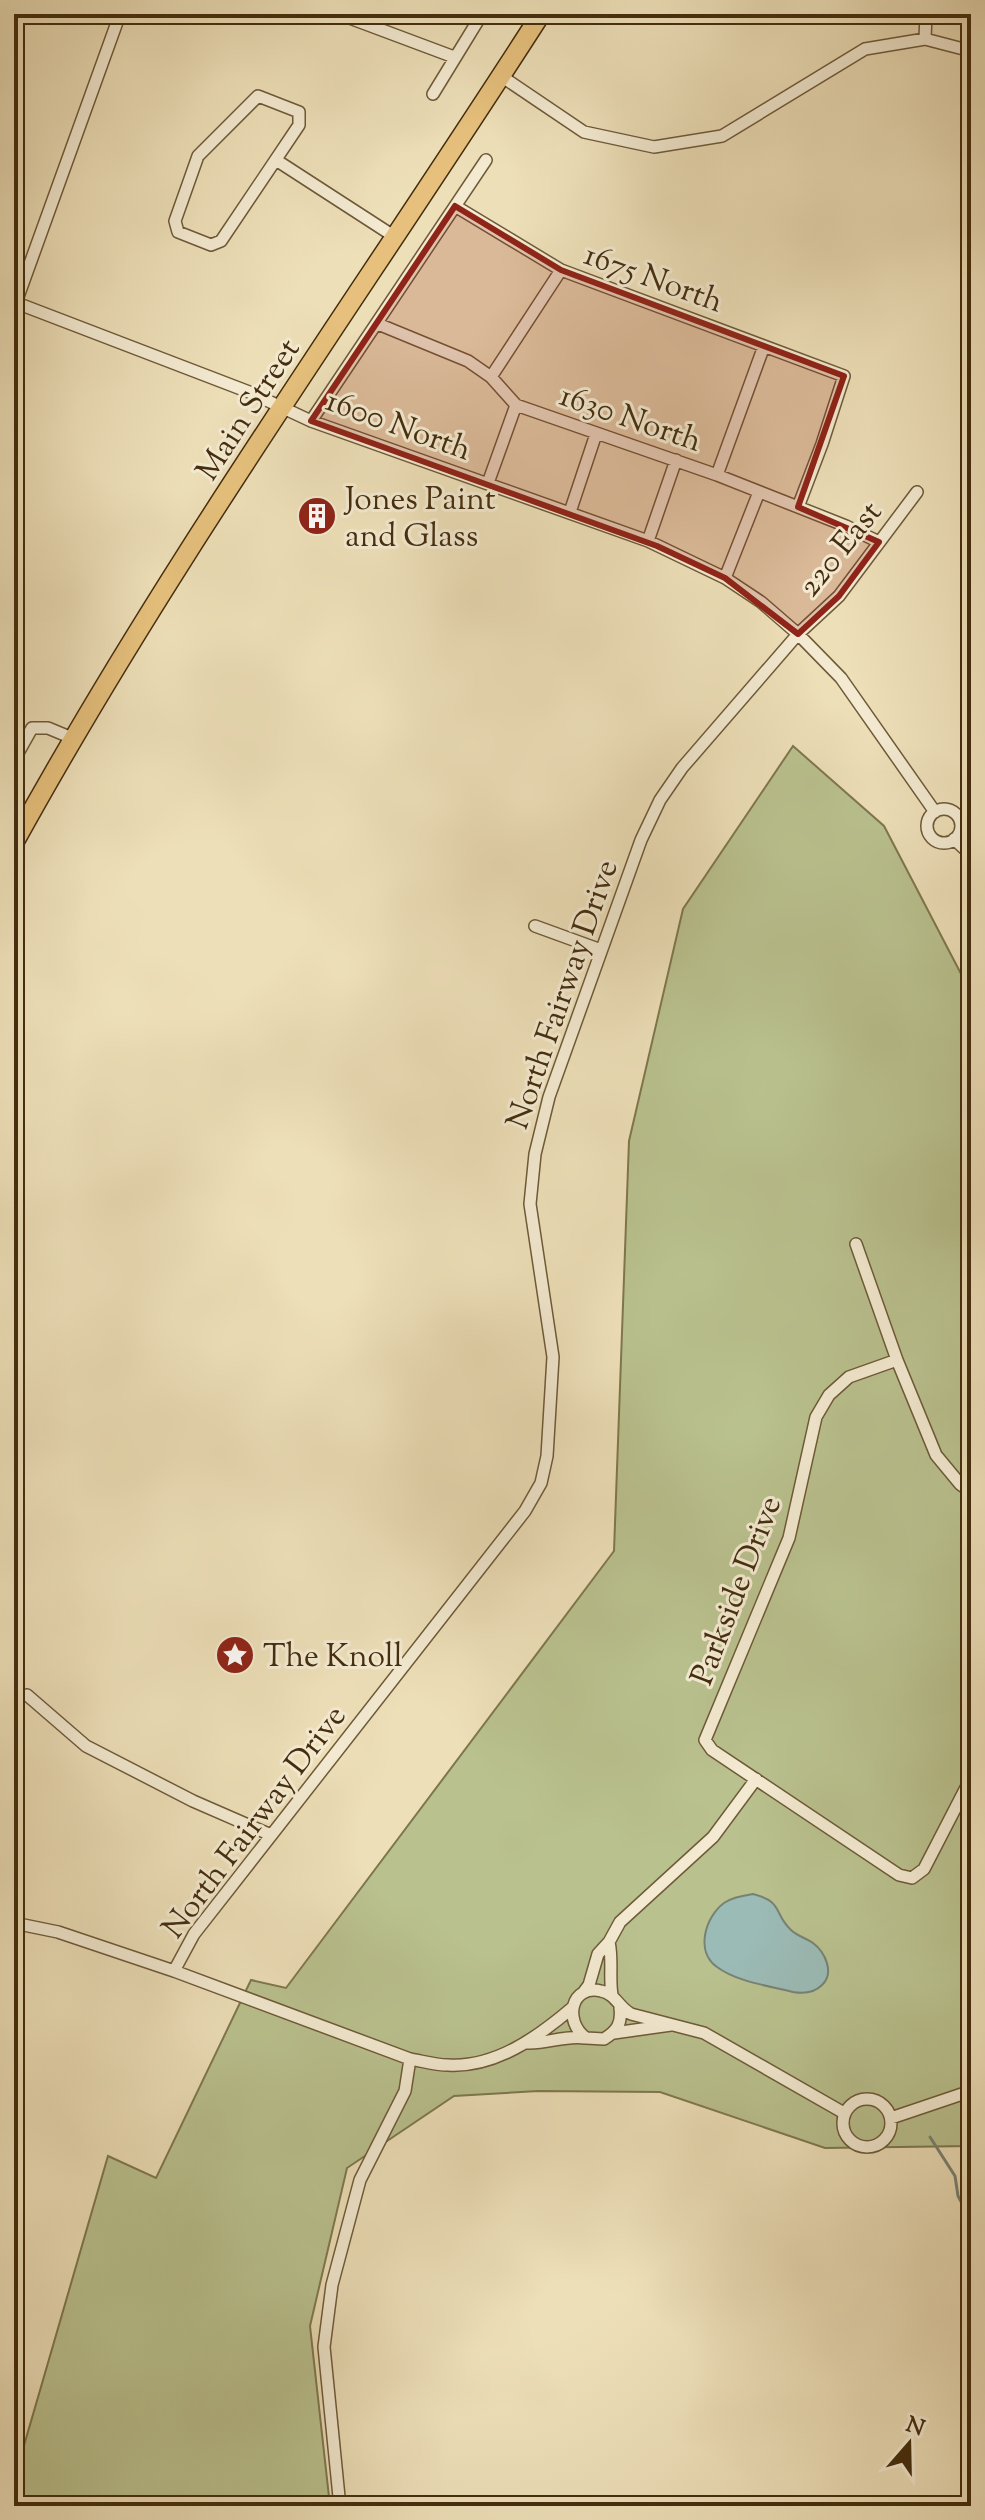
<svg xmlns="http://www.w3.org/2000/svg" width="985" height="2520" font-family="'Sorts Mill Goudy',serif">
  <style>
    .green { fill: #b9c18e; stroke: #7e774e; stroke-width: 2 }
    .water { fill: #9bbbb6; stroke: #788273; stroke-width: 2 }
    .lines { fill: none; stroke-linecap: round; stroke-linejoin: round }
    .stream { stroke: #788273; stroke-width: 3 }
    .street-casing { stroke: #6e5a38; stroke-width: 14 }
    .primary-casing { stroke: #442d0e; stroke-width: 21 }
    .street { stroke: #f3ead1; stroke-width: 11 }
    .primary { stroke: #e6c07c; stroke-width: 18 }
    .marked { fill: #8f2418; fill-opacity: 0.2; stroke: #8f2418; stroke-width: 6; stroke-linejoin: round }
    .labels { text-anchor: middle; stroke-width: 6; stroke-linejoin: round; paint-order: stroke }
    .street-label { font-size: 32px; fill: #442d0e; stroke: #f3ead1 }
    .poi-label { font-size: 32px; fill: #442d0e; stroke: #f3ead1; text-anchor: start }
  </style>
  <rect width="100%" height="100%" fill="#eddfb8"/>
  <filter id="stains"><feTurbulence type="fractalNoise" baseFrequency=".0025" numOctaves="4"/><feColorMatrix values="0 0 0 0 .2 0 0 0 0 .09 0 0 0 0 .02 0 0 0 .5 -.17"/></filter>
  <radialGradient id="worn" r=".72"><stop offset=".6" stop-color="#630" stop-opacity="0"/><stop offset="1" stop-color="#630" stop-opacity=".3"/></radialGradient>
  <path class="green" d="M793 746 884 826 971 993V2146L825 2148 660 2092 538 2091 454 2096 347 2168 310 2326 330 2506H14V2480L108 2156 156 2178 251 1980 286 1988 614 1551 629 1141 683 909Z"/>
  <path class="water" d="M753 1894C784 1902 773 1913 791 1930 797 1936 806 1938 813 1943 825 1952 835 1973 822 1985 814 1993 804 1994 793 1992 770 1986 737 1982 717 1967 695 1952 705 1917 724 1903 733 1897 742 1896 753 1894Z"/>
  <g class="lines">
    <path class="stream" d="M930 2137 955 2176 958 2196 971 2220"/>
    <defs>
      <path id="street" d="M339 14 454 57
        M925 39 926 14
        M501 76 584 132 654 147 722 136 865 49 925 39 971 51
        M433 94 482 14
        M258 96 299 112V125L221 241 211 245 178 232 175 221 198 156Z
        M276 160 395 237
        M455 206 561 270 844 376 822 444 798 507
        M14 302 249 392 311 421 648 541 725 578 761 602 798 634 841 678 935 812
        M14 308 120 14
        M378 324 468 361 491 377 516 405 717 475 846 526 879 542
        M491 377 561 270
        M311 421 486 160
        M717 475 764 346
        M488 483 516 405
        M570 512 596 434
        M648 541 676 460
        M725 578 759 492
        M14 760 32 728H48L72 738
        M927 826a17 17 0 1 1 34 0a17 17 0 1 1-34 0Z
        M954 839 971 855
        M535 926 601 950
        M856 1244 897 1360 936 1455 960 1484 971 1492
        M897 1360 849 1377 829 1395 816 1417 789 1538 705 1740 712 1750 899 1875 912 1878 924 1869 971 1778
        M27 1695 86 1746 193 1801 271 1835
        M14 1923 58 1932 174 1971 410 2059C422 2061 435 2065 448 2065 495 2068 538 2037 572 2008
        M609 1942C613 1960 609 1977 612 1995
        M174 1971 194 1934 525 1511 541 1483 547 1456 553 1357 530 1204 535 1154 549 1097 641 840 660 800 682 768 798 634 839 596 917 492
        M583 1993 589 1985 598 1954 609 1942 620 1922 713 1837 756 1779
        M620 2008C622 2024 617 2031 604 2039L586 2038C563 2021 571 1984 601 1991 616 1994 618 2007 631 2014L704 2033 844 2113
        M614 2033 671 2025
        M527 2043C547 2044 565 2035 585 2038
        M843 2123a24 24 0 1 1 48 0a24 24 0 1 1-48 0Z
        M891 2118 971 2091
        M342 2506 339 2497 324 2347 332 2285 360 2180 405 2091 410 2059"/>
      <path id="primary" d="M14 843C172 556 364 290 541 14"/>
    </defs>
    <use href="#street" class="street-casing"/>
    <use href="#primary" class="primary-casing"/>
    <use href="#street" class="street"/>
    <use href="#primary" class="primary"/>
  </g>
  <path class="marked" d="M455 206 561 270 844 376 798 507 879 542 839 596 798 634 725 578 657 546 311 421Z"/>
  <defs>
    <symbol id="building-disc" viewBox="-11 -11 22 22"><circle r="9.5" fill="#8f2418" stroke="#f3ead1"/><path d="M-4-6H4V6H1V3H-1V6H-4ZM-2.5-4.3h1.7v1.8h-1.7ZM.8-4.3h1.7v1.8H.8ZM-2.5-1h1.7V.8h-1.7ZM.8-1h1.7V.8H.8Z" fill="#fff"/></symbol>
    <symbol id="sight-disc" viewBox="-11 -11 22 22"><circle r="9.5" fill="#8f2418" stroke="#f3ead1"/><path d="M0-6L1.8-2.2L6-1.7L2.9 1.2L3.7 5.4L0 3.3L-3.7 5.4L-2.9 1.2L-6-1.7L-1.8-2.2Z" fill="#fff"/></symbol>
  </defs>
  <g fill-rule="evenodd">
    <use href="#building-disc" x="295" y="494" width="44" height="44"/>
    <use href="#sight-disc" x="213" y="1633" width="44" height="44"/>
  </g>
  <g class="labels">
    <g class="street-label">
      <text transform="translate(654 277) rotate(20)" y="11">1675 North</text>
      <text transform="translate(247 409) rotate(-57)" y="11">Main Street</text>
      <text transform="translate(631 417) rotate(19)" y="11">1630 North</text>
      <text transform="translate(399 424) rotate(20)" y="11">1600 North</text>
      <text transform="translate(839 548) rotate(-51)" y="11">220 East</text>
      <text transform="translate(561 994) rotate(-71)" y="11">North Fairway Drive</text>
      <text transform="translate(735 1590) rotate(-69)" y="11">Parkside Drive</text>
      <text transform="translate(253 1821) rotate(-53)" y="11">North Fairway Drive</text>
    </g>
    <g class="poi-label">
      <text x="345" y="509">Jones Paint<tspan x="345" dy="37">and Glass</tspan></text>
      <text x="263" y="1666">The Knoll</text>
    </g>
  </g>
  <rect width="985" height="2520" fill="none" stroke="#eddfb8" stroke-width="48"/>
  <rect x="16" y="16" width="953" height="2488" fill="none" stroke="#442d0e" stroke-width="4"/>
  <rect x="24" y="24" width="937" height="2472" fill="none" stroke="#442d0e" stroke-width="2"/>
  <g transform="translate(909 2444) rotate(20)" stroke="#f3ead1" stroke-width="6" paint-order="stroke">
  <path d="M0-6L14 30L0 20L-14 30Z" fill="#442d0e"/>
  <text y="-12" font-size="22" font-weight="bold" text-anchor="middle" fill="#442d0e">N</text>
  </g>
  <rect width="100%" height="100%" filter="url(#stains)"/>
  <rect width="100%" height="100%" fill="url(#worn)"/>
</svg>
